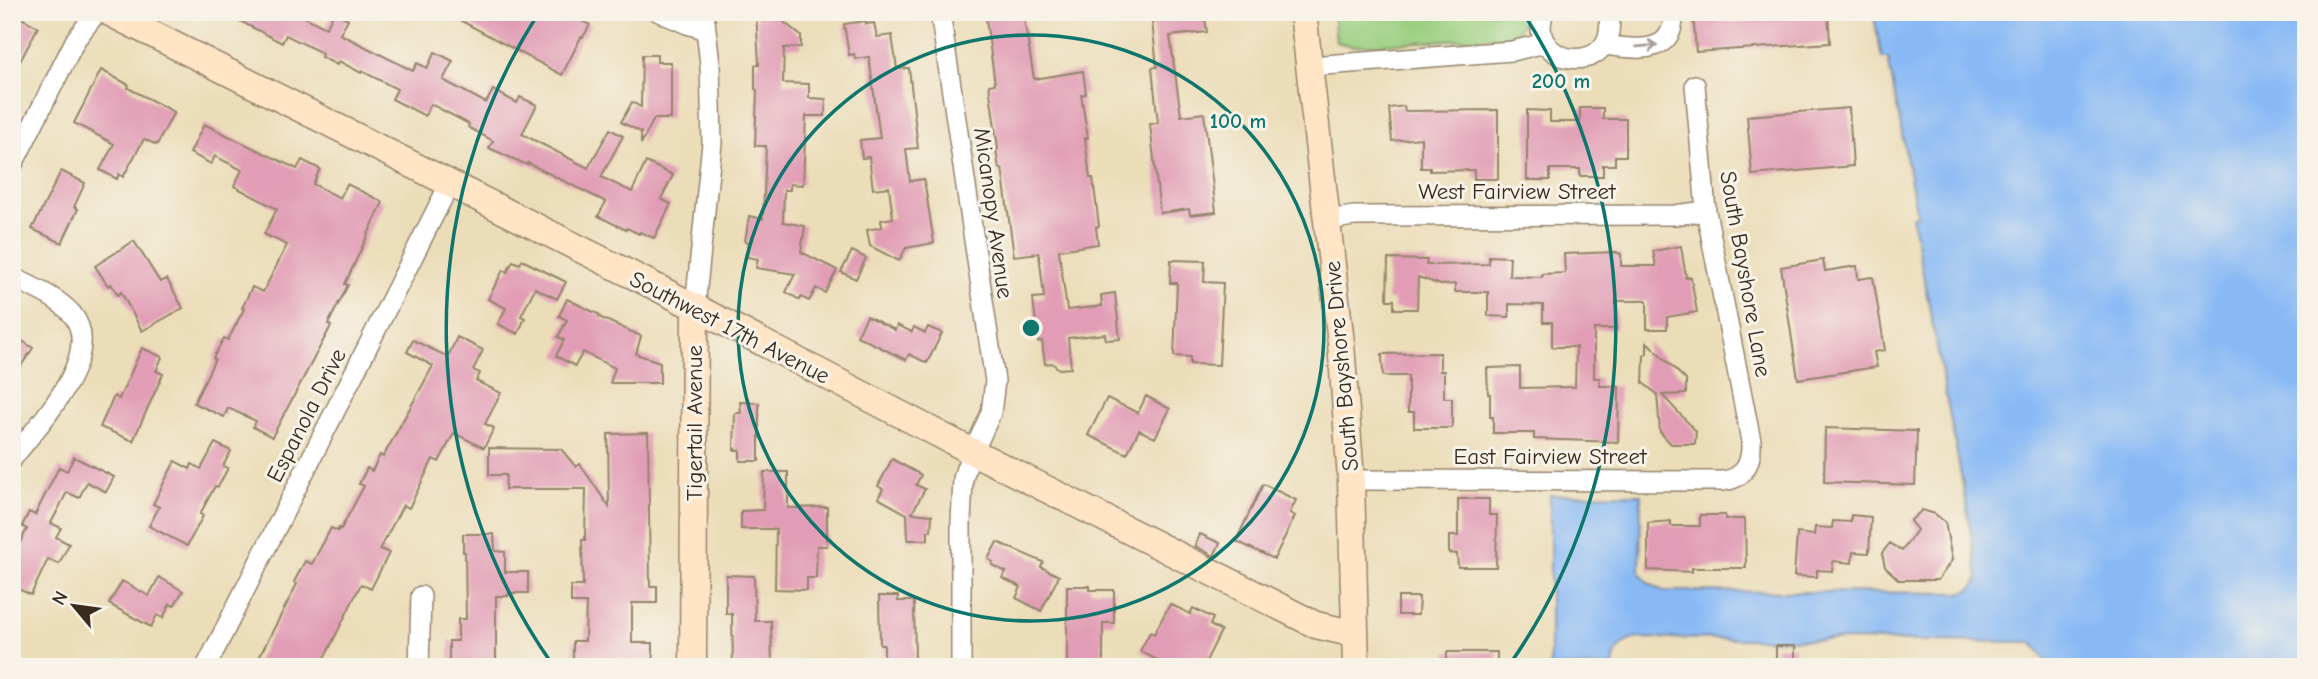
<svg xmlns="http://www.w3.org/2000/svg" width="2318" height="679" font-family="'Comic Neue',sans-serif">
  <style>
    .green { fill: #9bcf80; stroke: #6b7c4f; stroke-width: 2 }
    .water { fill: #88b9f5; stroke: #62728a; stroke-width: 2 }
    .building { fill: #e19db5 }
    .lines { fill: none; stroke-linecap: round; stroke-linejoin: round }
    .street-casing { stroke: #94846c; stroke-width: 22 }
    .secondary-casing { stroke: #94846c; stroke-width: 29 }
    .street { stroke: #fff; stroke-width: 19 }
    .secondary { stroke: #ffe4c6; stroke-width: 26 }
    .oneway { stroke: #a79f9a }
    .ring { fill: none; stroke: #0f766e; stroke-width: 3.5 }
    .labels { text-anchor: middle; stroke-width: 6; stroke-linejoin: round; paint-order: stroke }
    .street-label { font-size: 23px; fill: #3b2a1e; stroke: #f7f3e8 }
    .centre { fill: #0f766e; stroke: #f7f3e8; stroke-width: 3.5 }
    .ring-label { font-size: 21px; text-anchor: middle; font-weight: bold; fill: #0f766e; stroke: #f7f3e8; stroke-width: 6; stroke-linejoin: round; paint-order: stroke }
  </style>
  <rect width="100%" height="100%" fill="#f7f3e8"/>
  <filter id="ink" filterUnits="userSpaceOnUse"><feTurbulence type="fractalNoise" baseFrequency=".0143" numOctaves="2"/><feDisplacementMap in="SourceGraphic" scale="14" xChannelSelector="R" yChannelSelector="G"/><feConvolveMatrix kernelMatrix="1 2 1 2 8 2 1 2 1" color-interpolation-filters="sRGB"/></filter>
  <filter id="wash" filterUnits="userSpaceOnUse"><feTurbulence type="fractalNoise" baseFrequency=".00686" numOctaves="4" result="noise"/><feDisplacementMap in="SourceGraphic" scale="28" xChannelSelector="R" yChannelSelector="G"/><feGaussianBlur stdDeviation="1.57" result="paint"/><feColorMatrix in="noise" values="0 0 0 0 0 0 0 0 0 0 0 0 0 0 0 0 0 1.4 0 .05"/><feComposite in="paint" operator="in"/></filter>
  <g filter="url(#wash)">
    <rect width="100%" height="100%" fill="#ecddb9"/>
    <path class="green" d="M1333 12H1529L1514 36 1352 46 1336 42Z"/>
    <path class="water" d="M1873 12H2306V667H2051L2032 642 1641 638C1623 639 1614 650 1613 667H1550V495L1641 494 1640 573 1648 583 1663 591 1959 593C1968 592 1976 588 1978 578L1966 501 1912 216 1917 215 1888 58H1882Z"/>
    <g id="blocks">
      <path class="building" d="M223 12H295L326 28 334 12 348 19 340 34 413 71 417 63 427 68 435 52 453 61 443 80 486 103 493 90 517 103 520 97 537 105 522 134 588 168 610 129 623 136 601 177 632 192 646 162 673 175 661 199 671 204 654 238 640 232 639 234 627 228 626 230 598 216 606 202 528 163 527 165 489 148 493 141 468 127 469 124 431 104 425 116 392 99 397 89 362 71 361 73 339 61 337 65 321 57 322 53 286 35 282 43Z
        M445 12H565L590 25 583 37H581L562 75Z
        M756 12H772L801 36V47L784 48 783 83 809 84V98L826 99 825 116H806L803 185 790 184V190H784L783 222 805 226 801 252 837 270 825 293 816 288 809 301 801 297 800 300 786 292 795 274 756 268 758 259 747 257 749 242 745 241 749 216 763 219 766 146H755L757 90 755 89V65H759Z
        M985 12H1023L1034 79 1083 71 1086 94 1081 95 1088 138H1085L1090 178H1093L1099 226 1096 227 1098 244 1059 250 1067 310 1102 306 1101 295 1115 293 1120 339 1106 340 1105 334 1068 338 1071 368 1059 369 1052 363 1045 364 1042 341 1038 342 1033 298 1044 297 1039 253 1014 256 1002 168 999 169 996 150 998 149 989 85 995 84Z
        M1151 12H1204L1207 32 1170 36 1181 116 1204 113 1216 212 1190 215 1189 209 1160 213 1150 124 1158 123 1152 68 1157 67Z
        M1693 12H1828L1830 43 1696 52Z
        M12 13 38 27 12 77Z
        M866 21V24L874 23 877 37 892 35 897 69 909 68 918 148 906 149 910 181 924 179 934 243 906 248 899 261 870 246 867 230 882 227 881 220 893 218 889 187 873 189 869 157 862 158 860 140 880 138 869 57 855 59 854 54 849 55 844 24Z
        M642 55H657V62H671V119H654L641 144V132L621 122 632 102 641 107Z
        M101 70 129 85 128 88 174 112 157 145 144 139 123 177 119 174 117 179 100 170 114 144 74 123Z
        M1404 106 1405 111 1498 110V179H1474V170L1430 171V168H1421V138L1392 141 1389 108Z
        M1580 108H1603V119H1626V156H1615V165H1603V176H1580V169H1550V180H1527V110L1550 111V122H1580Z
        M1849 108 1853 166 1752 175 1747 116Z
        M204 124 297 169 302 160 320 169 313 184 340 198 347 184 383 202 345 284 348 285 328 324 331 326 272 437 253 427 256 421 228 408 224 417 194 403 215 359 213 358 224 338 228 340 244 309 242 308 252 287 263 292 287 245 264 234 277 209 234 186 242 170 215 156 211 164 190 153Z
        M61 171 85 183 74 207 78 209 62 243 32 229Z
        M134 241 160 282 167 279 183 308 142 331 121 292 118 295 111 284 108 286 95 266Z
        M1681 246 1686 278 1691 277 1697 312 1667 317V329H1647V301H1616V329H1594V378H1600V386H1619L1618 442 1534 439V433H1493V417H1490V394H1488L1487 368 1520 367V388L1575 387 1576 347H1552V322H1543V305L1509 304V317L1488 316V292H1455V284L1441 285 1418 277 1417 309H1394V300H1387L1388 259 1427 260 1426 265 1489 264V256L1510 257 1509 276 1542 277V274L1565 273 1564 254 1616 252 1621 254V266H1656L1653 251Z
        M852 251 866 258 856 279 841 272Z
        M522 260 566 282 557 299 535 288 521 316 525 318 518 334 498 324 506 308 488 299 503 270 507 272 513 261 520 264Z
        M1171 260 1205 261 1204 282 1223 283 1219 365 1190 364V357L1174 356 1177 283H1170Z
        M1823 260 1825 271 1857 266 1858 279 1873 277 1885 350 1874 352 1877 367 1798 379 1781 267Z
        M567 299 600 315 599 317 641 336 636 354 660 362V383H610L615 368 583 352 575 366 556 356 564 340 558 337 567 320 559 316Z
        M867 316 895 330 897 325 912 332 914 327 925 333 928 327 942 333 927 363 909 354 906 360 857 336Z
        M457 337 483 350 473 370 480 373 476 381 501 393 485 424 494 428 484 448 454 433 439 462 433 459 409 508 403 505 380 549 389 553 371 589 361 584 320 667H254L297 584 294 582 305 561 312 564 331 528 338 531 339 528 341 529 364 486 359 484 367 468 372 471 380 455 383 457 433 366 407 352 413 340 448 357Z
        M18 338 33 348 12 379V347Z
        M1647 342 1686 380V394L1662 395 1696 431 1695 444H1671L1660 432 1657 394 1643 383 1644 355 1647 354Z
        M142 348 162 357 156 371 163 374 133 441 100 427 114 396 119 399Z
        M1440 353V371H1444V398H1452V428H1414V412H1408V376H1383L1382 354Z
        M1146 396 1170 409 1155 438 1139 430 1127 454 1088 435 1107 398 1138 413Z
        M740 402 759 403V461H740V450H734L735 413H741Z
        M1825 428 1917 431 1915 485 1824 482Z
        M648 433 650 586H657V603H632V643H653V667H580V665L573 664V641H585L586 603H571V586H583L582 540H585L586 489H505L506 475H489V448L561 449 576 467 580 464 609 507 608 434Z
        M215 443 231 451 223 466 228 468 218 487 215 486 200 514 203 516 187 546 149 526 159 507 153 504 175 461 190 469 192 464 201 469Z
        M74 457 114 477 106 492 87 482 79 498 67 492 51 523 61 528 56 537 69 544 59 564 48 559 31 595 12 586V558L27 529 22 526 29 512 35 515 59 467 67 471Z
        M892 459 921 475 916 485 925 489 912 513 932 515 931 531H928V540H908L907 514 878 498 883 489 878 486Z
        M764 472H788V508L827 507V546H817L816 578H807V590L775 589 776 529H741V511L763 510Z
        M1263 484 1296 500 1290 513 1295 516 1274 559 1236 541Z
        M1458 499H1489V515H1497L1496 567H1458L1457 554 1449 553V536H1458Z
        M1922 510 1935 514 1945 522 1952 560 1938 580H1899L1885 567 1882 553 1890 543 1902 551 1917 530 1910 521Z
        M1700 515H1725V519H1745L1746 568H1692V572L1648 570V523L1671 521V526H1700Z
        M1851 515 1871 517 1869 553 1853 552 1852 563 1833 561 1832 571 1817 570V577L1794 576 1797 533 1814 535 1815 527 1832 528 1833 521 1851 522Z
        M463 534H494L495 551 505 552V572H528V593H509L508 596H496V667H449V641H458V619H466L465 552H463Z
        M1200 534 1220 543 1214 556 1195 546Z
        M997 542 1043 562 1041 567 1059 576 1041 611 1016 598 1021 587 1002 578 1006 572 992 565 993 562 988 559Z
        M726 575 754 576 755 621H771L772 667H733L732 614H726Z
        M159 577 183 591 174 606 170 604 163 618 157 615 151 627 109 604 122 581 149 596Z
        M1067 586H1090V590H1114V623H1103V667H1067Z
        M879 596H898V601H914L915 659H884V645H880Z
        M1398 597H1419L1418 615H1398Z
        M1170 604 1190 614 1193 608 1213 618 1210 625 1221 631 1203 667H1170L1140 651 1150 632 1154 634Z
        M1776 646H1795V667H1776Z
        M1447 652H1497V667H1447Z"/>
    </g>
  </g>
  <g filter="url(#ink)">
    <use href="#blocks" fill-opacity="0" stroke="#94846c" stroke-width="2"/>
    <g class="lines">
      <defs>
        <path id="street" d="M659 12 687 24 706 30
          M940 12 995 381 991 413 966 468 963 479 961 522V667
          M1544 12C1523 69 1623 79 1608 12
          M1604 45C1630 49 1671 56 1673 20
          M1311 66 1512 51 1546 43
          M12 166 76 39 97 12
          M1328 220 1354 216 1675 215 1706 211
          M12 277C32 287 57 297 72 314 106 355 37 426 12 459
          M695 307 712 143 710 64 704 12
          M1351 480 1722 481C1745 479 1752 462 1751 441L1706 211 1695 85
          M206 667 449 185
          M419 667 421 596"/>
        <path id="secondary" d="M108 12 658 288 973 452 1316 625 1355 634
          M1303 12 1341 343 1351 480 1356 667
          M693 667 695 307"/>
      </defs>
      <use href="#street" class="street-casing"/>
      <use href="#secondary" class="secondary-casing"/>
      <use href="#street" class="street"/>
      <use href="#secondary" class="secondary"/>
    </g>
    <defs><path id="oneway-shaft" d="M-6 0H5M1.5-3L5.5 0L1.5 3" fill="none" stroke-width="1.6" stroke-linecap="round" stroke-linejoin="round" transform="scale(1.75)"/></defs>
    <use class="oneway" href="#oneway-shaft" transform="translate(1647 46) rotate(-5)"/>
  </g>
  <g class="ring">
    <circle cx="1031" cy="328" r="293"/>
    <path d="M552 664A585 585 0 0 1 538 14M1524 14A585 585 0 0 1 1510 664"/>
  </g>
  <g class="labels">
    <g class="street-label">
      <text x="1517" y="199">West Fairview Street</text>
      <text transform="translate(994 213) rotate(82)" y="8">Micanopy Avenue</text>
      <text transform="translate(1746 274) rotate(80)" y="8">South Bayshore Lane</text>
      <text transform="translate(730 327) rotate(27)" y="8">Southwest 17th Avenue</text>
      <text transform="translate(1341 366) rotate(-95)" y="8">South Bayshore Drive</text>
      <text transform="translate(306 415) rotate(-63)" y="8">Espanola Drive</text>
      <text transform="translate(694 423) rotate(-90)" y="8">Tigertail Avenue</text>
      <text x="1550" y="464">East Fairview Street</text>
    </g>
  </g>
  <circle cx="1031" cy="328" r="10" class="centre"/>
  <g class="ring-label">
    <text x="1561" y="88">200 m</text>
    <text x="1238" y="128">100 m</text>
  </g>
  <rect width="2318" height="679" fill="none" stroke="#f7f3e8" stroke-width="42"/>
  <g transform="translate(74 606) rotate(299)" stroke="#f7f3e8" stroke-width="5" paint-order="stroke">
  <path d="M0-5L12 26L0 18L-12 26Z" fill="#3b2a1e"/>
  <text y="-10" font-size="19" font-weight="bold" text-anchor="middle" fill="#3b2a1e">N</text>
  </g>
</svg>
